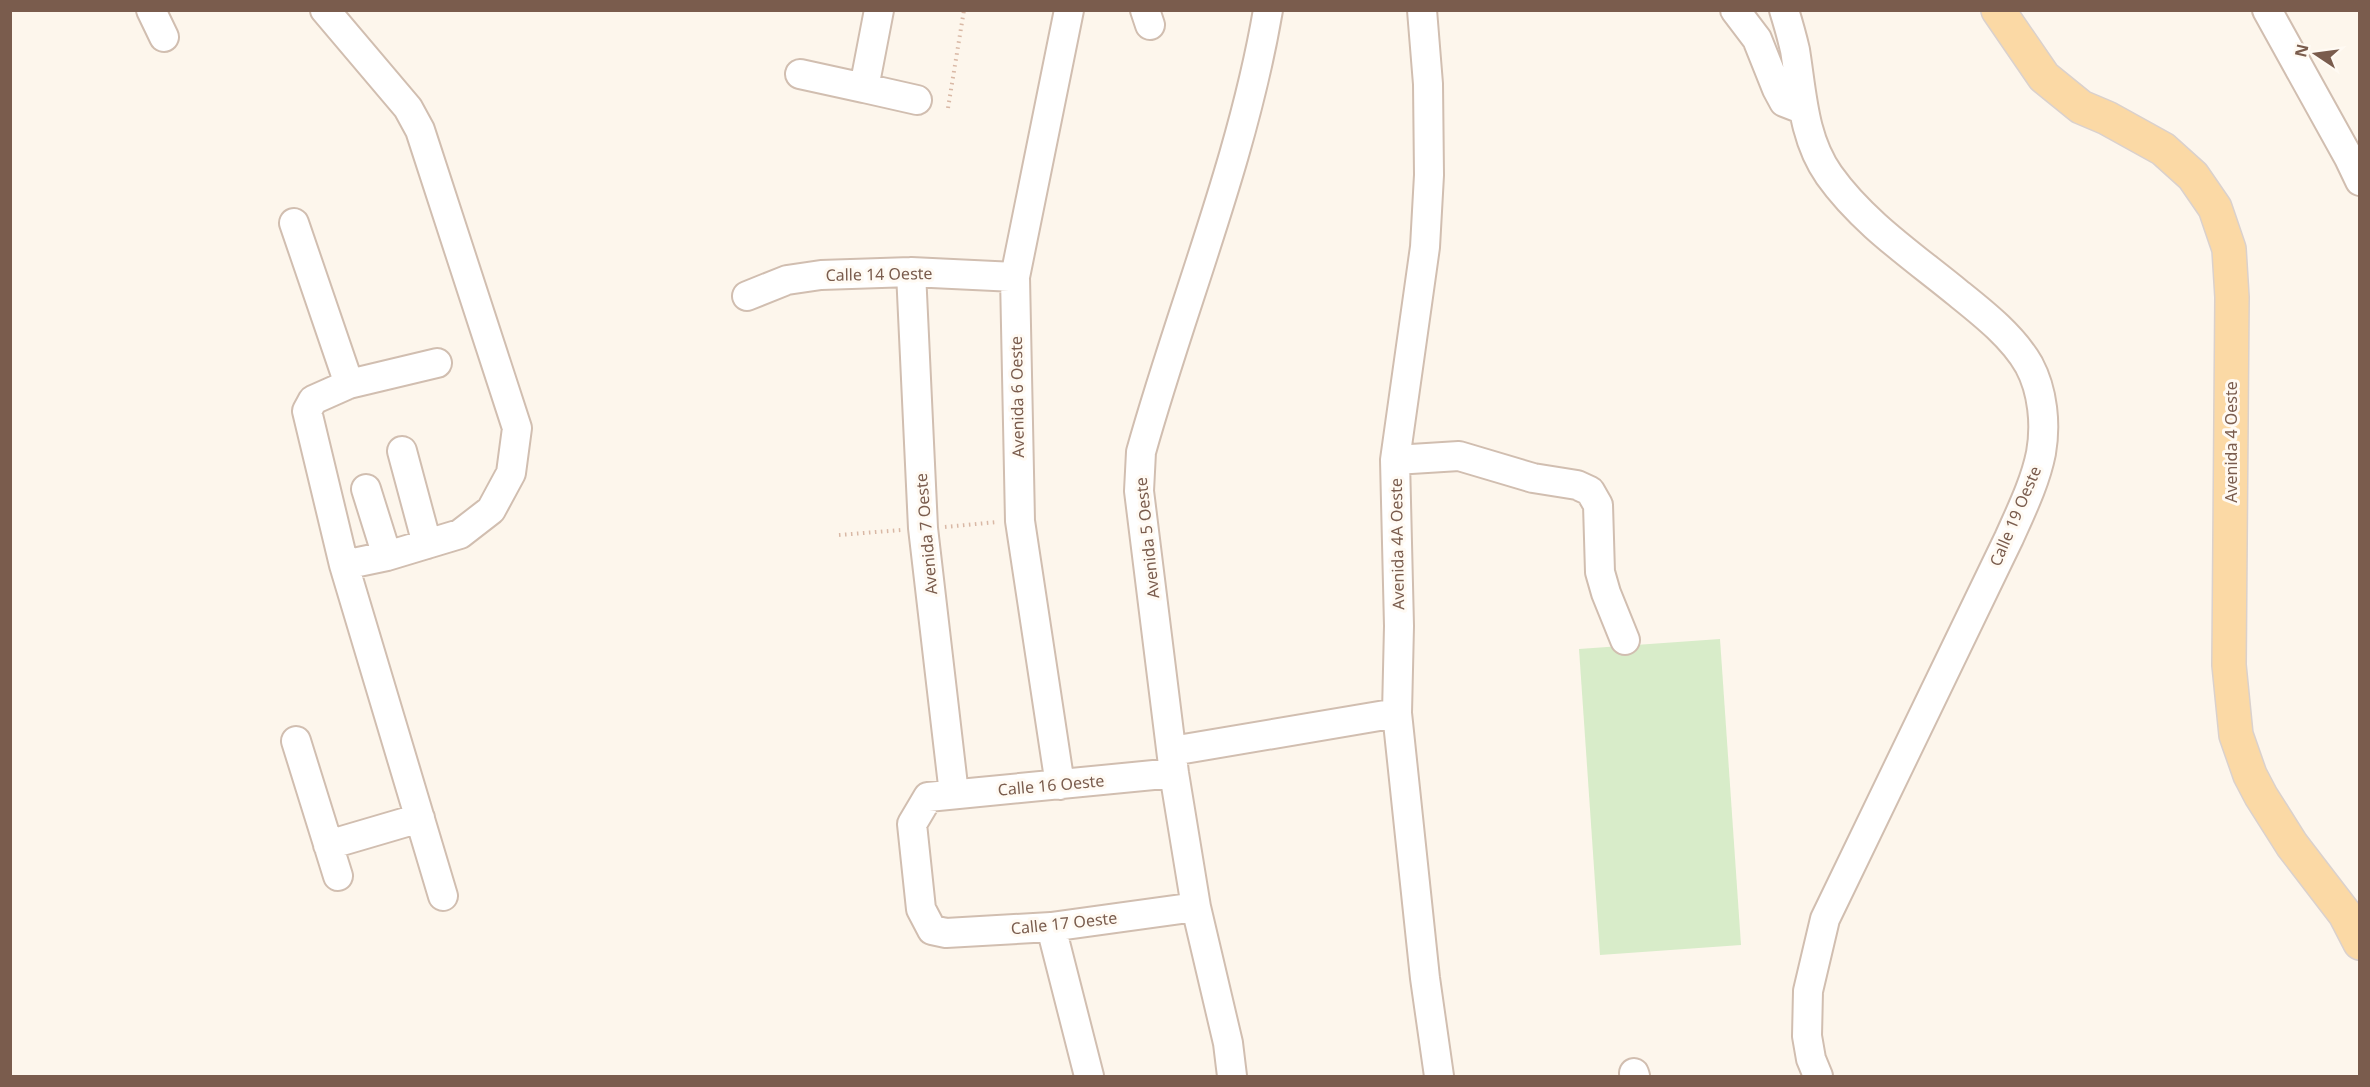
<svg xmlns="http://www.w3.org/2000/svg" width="2370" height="1087" font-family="'Noto Sans',sans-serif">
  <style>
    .grass { fill: #d8ecc9 }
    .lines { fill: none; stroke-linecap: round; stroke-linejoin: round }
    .minor-casing { stroke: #d1beb0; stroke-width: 32 }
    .major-casing { stroke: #dad1cd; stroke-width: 36 }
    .path { stroke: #d9b8a5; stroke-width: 4; stroke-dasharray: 1.5 4.5; stroke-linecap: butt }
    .minor { stroke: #fff; stroke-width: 28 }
    .major { stroke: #fbd9a5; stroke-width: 33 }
    .labels { text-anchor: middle; stroke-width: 6; stroke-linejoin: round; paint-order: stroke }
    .street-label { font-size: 16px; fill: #7a5c4d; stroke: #fffaf3 }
  </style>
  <rect width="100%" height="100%" fill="#fdf6ec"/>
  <path class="grass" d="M1720 639 1741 945 1600 955 1579 649Z"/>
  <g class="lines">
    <defs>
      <path id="minor" d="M151 10 164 37
        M325 10 408 108 420 130 517 428 511 473 491 510 460 534 387 556 344 565
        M879 10 864 88 917 100
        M1145 10 1150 25
        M1422 10 1428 84 1429 175 1425 247 1395 460 1399 626 1397 713 1425 978 1439 1076
        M1735 10 1757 39 1777 89 1784 102 1802 109
        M1784 10C1788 23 1792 37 1795 50 1802 93 1803 138 1829 175 1863 223 1914 257 1959 294 1984 314 2013 337 2029 365 2043 391 2046 425 2041 453 2035 483 2021 511 2009 538L1825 919 1808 991 1807 1036 1811 1059 1818 1076
        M2267 10 2349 158 2360 181
        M800 74 864 88
        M294 223 349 384
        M911 272 923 528 954 794
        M747 296 787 280 821 275 911 272 1015 277
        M437 363 349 384 313 400 307 411 344 565 443 896
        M402 451 427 544
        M1395 460 1459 456 1533 478 1577 485 1590 491 1598 505 1600 572 1606 593 1625 640
        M366 489 387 556
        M296 741 338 876
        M1172 751 1397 713
        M1174 773 928 797 912 824 921 909 932 930 946 933 1051 927 1196 907
        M1060 785 1020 521 1015 277 1069 10
        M328 845 420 818
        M1051 927 1089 1076
        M1634 1073 1635 1076
        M1232 1076 1228 1043 1196 907 1174 773 1139 491 1141 452C1182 305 1242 162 1268 10"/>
      <path id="major" d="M1998 10 2044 77 2081 107 2107 118 2163 149 2193 176 2215 208 2229 249 2232 297 2229 665 2236 735 2250 775 2261 796 2292 845 2345 914 2360 943"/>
    </defs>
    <use href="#minor" class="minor-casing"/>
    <use href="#major" class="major-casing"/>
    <path class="path" d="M948 108 964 10
      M945 527 997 522
      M839 535 901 530"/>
    <use href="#minor" class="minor"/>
    <use href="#major" class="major"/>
  </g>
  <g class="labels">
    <g class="street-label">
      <text transform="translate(879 274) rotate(-1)" y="6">Calle 14 Oeste</text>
      <text transform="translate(1017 397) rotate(-91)" y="6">Avenida 6 Oeste</text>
      <text transform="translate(2231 442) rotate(-90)" y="6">Avenida 4 Oeste</text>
      <text transform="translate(2015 516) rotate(-67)" y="6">Calle 19 Oeste</text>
      <text transform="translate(926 534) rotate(-95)" y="6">Avenida 7 Oeste</text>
      <text transform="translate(1147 538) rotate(-96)" y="6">Avenida 5 Oeste</text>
      <text transform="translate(1397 544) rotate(-91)" y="6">Avenida 4A Oeste</text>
      <text transform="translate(1051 785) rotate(-5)" y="6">Calle 16 Oeste</text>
      <text transform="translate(1064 923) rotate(-6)" y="6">Calle 17 Oeste</text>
    </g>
  </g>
  <rect width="2370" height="1087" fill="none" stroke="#7a5c4d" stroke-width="24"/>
  <g transform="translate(2316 54) rotate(283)" stroke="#fffaf3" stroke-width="4.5" paint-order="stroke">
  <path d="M0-4.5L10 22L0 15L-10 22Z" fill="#7a5c4d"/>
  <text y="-9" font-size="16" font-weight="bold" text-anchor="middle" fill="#7a5c4d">N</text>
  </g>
</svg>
